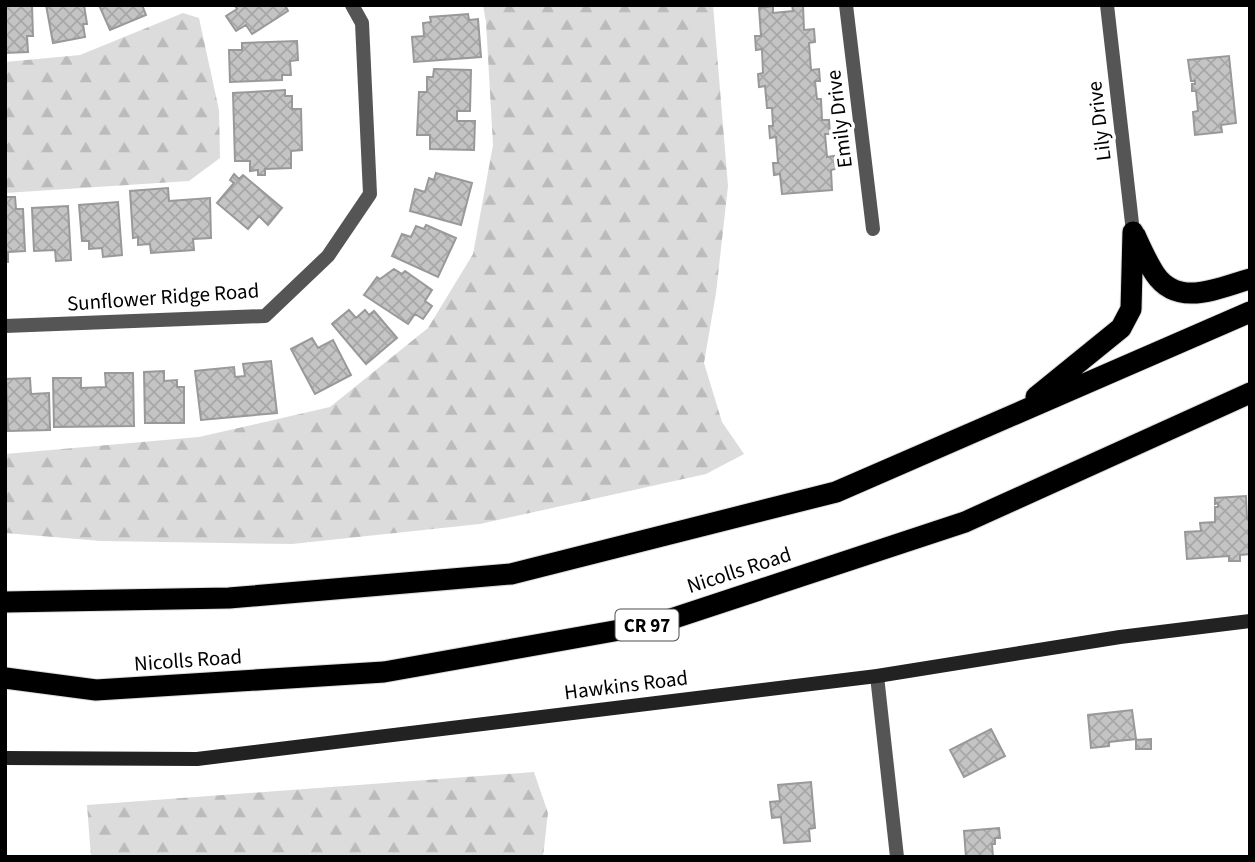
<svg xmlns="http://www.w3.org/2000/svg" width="1255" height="862" font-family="'Source Sans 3',sans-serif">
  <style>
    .forest { fill: url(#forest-firs) }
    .building { fill: url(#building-cross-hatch); stroke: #999; stroke-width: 2 }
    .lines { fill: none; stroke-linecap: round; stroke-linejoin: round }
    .highway-casing { stroke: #dbdbdb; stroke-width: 23 }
    .street { stroke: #555; stroke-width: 14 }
    .secondary { stroke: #222; stroke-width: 14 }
    .highway { stroke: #000; stroke-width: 21 }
    .labels { text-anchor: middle; stroke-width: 7; stroke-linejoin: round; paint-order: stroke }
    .shield { fill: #fff; stroke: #4c4c4c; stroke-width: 2 }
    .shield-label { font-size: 19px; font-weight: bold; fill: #000 }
    .street-label { font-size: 21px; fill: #000; stroke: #fff }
  </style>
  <defs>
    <pattern id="forest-firs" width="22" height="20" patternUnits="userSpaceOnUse" patternTransform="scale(1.75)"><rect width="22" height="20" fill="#dcdcdc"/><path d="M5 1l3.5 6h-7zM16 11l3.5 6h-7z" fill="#bbb"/></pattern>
    <pattern id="building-cross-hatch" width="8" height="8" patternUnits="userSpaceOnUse" patternTransform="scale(1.75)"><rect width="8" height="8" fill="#c4c4c4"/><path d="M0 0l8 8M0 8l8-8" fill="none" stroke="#a7a7a7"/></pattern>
  </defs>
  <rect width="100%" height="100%" fill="#fff"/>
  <path class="forest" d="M483 5H713L728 186 716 293 704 363 722 422 744 454 706 474 480 524 292 544 101 541 5 533V454L199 437 330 407 428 328 473 254 493 145 486 22Z
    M183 13 199 18 219 110 220 158 189 181 5 193V62L80 55Z
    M534 772 548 813 543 857H91L87 805Z"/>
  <path class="building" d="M5 5H32L33 36H27L28 52 5 53Z
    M46 5H84L87 24H83L85 37 53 43Z
    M99 5H142L146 15 110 30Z
    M235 5H285L288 11 252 34 246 25 236 31 226 16 237 9Z
    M792 5H803L804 30 814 29 815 42 809 43 811 70 819 69 820 81H815L817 99H821L822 120H829L830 134H825L827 157 834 156 835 169 831 170 832 190 782 194 780 174 774 175 773 163H778L776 137 770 138 769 126H773L772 108H767L765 86 759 87 758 74 763 73 762 49 756 50 755 36H761L759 8 773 6V13L793 11Z
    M468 14 469 20 478 19 481 57 414 62 412 37 424 36 423 23 431 22 430 17Z
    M297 41 298 60 290 61 291 75H282V80L230 82 229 50H242V43Z
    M1229 56 1236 123 1221 125 1222 132 1195 135 1193 112 1198 111 1196 91H1192V84H1195V81H1191L1188 60Z
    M434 69 471 70 470 111H457V121H475L474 150 430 149V135H417L419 92H427V77H433Z
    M285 90V96H292V109H301L302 150 291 151V168L265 169V175H258V170L250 171V161H235L233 93Z
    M436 173 472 183 461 225 410 211 415 189 425 192 429 178 434 180Z
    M234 174 239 179 243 175 282 208 268 225 259 216 248 229 217 203 234 183 230 180Z
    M168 188 169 201 210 198 211 238 193 239 194 250 151 253 150 244 138 245V237L133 238 130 191Z
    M5 197H15L16 209H23L25 251 8 252V262H5Z
    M118 202 122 255 103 257 102 248 89 249V241H82L79 205Z
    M68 206 71 260 56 261 55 250 34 251 32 208Z
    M426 225 456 238 438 277 392 256 402 234 411 237 416 226 424 229Z
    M394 269 402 274 405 271 432 290 425 301 432 306 423 319 415 314 408 324 364 295 377 277 380 279Z
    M349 310 356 318 365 310 369 315 374 311 397 338 366 364 332 324Z
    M312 338 318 348 333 340 351 375 315 394 291 349Z
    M271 361 277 413 201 420 195 371 234 367 235 377 245 376 243 364Z
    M164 371V381L177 380V387H184V423H145L144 372Z
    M105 373H133L134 426 54 427 53 378H81V388L106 387Z
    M30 378 31 394 49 393 50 430 8 431 6 379Z
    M1246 496 1247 519 1250 518V554L1240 555V561H1229V556L1187 559 1185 532 1201 531 1200 523 1215 522V507H1218V503L1215 504V498Z
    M1132 710 1136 739 1109 742V746L1091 748 1088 715Z
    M991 729 1005 756 964 777 950 750Z
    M1151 739V749H1136V740Z
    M811 782 815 828 809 829 810 841 784 843 781 817 772 818 770 802 780 801 778 785Z
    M999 828 1000 838H995V844H992L993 857H966L964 831Z"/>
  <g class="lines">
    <defs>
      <path id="highway" d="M1135 235C1141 248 1147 262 1155 274 1178 308 1218 288 1250 279
        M1036 397 1121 328 1131 309 1133 232
        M5 602 229 598 511 574 836 492 1250 312
        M5 678 96 690 384 672 659 623 965 522 1250 393"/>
    </defs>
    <use href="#highway" class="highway-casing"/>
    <path class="street" d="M846 5 873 229
      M1107 5 1133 232
      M5 326 265 316 328 256 370 194 362 23 352 5
      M877 676 897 857"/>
    <path class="secondary" d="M5 758 197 759 877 676 1120 637 1250 621"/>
    <use href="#highway" class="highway"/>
  </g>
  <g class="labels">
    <rect class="shield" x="615.5" y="609.5" width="63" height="31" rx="5"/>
    <g class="shield-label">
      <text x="647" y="632">CR 97</text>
    </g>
    <g class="street-label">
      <text transform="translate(839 119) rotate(-97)" y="7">Emily Drive</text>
      <text transform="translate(1099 121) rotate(-97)" y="7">Lily Drive</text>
      <text transform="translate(163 297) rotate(-4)" y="7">Sunflower Ridge Road</text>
      <text transform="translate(739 570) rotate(-18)" y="7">Nicolls Road</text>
      <text transform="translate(188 660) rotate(-4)" y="7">Nicolls Road</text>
      <text transform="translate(626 685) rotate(-7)" y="7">Hawkins Road</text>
    </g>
  </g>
  <rect width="1255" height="862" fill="none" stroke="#000000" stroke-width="14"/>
</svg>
